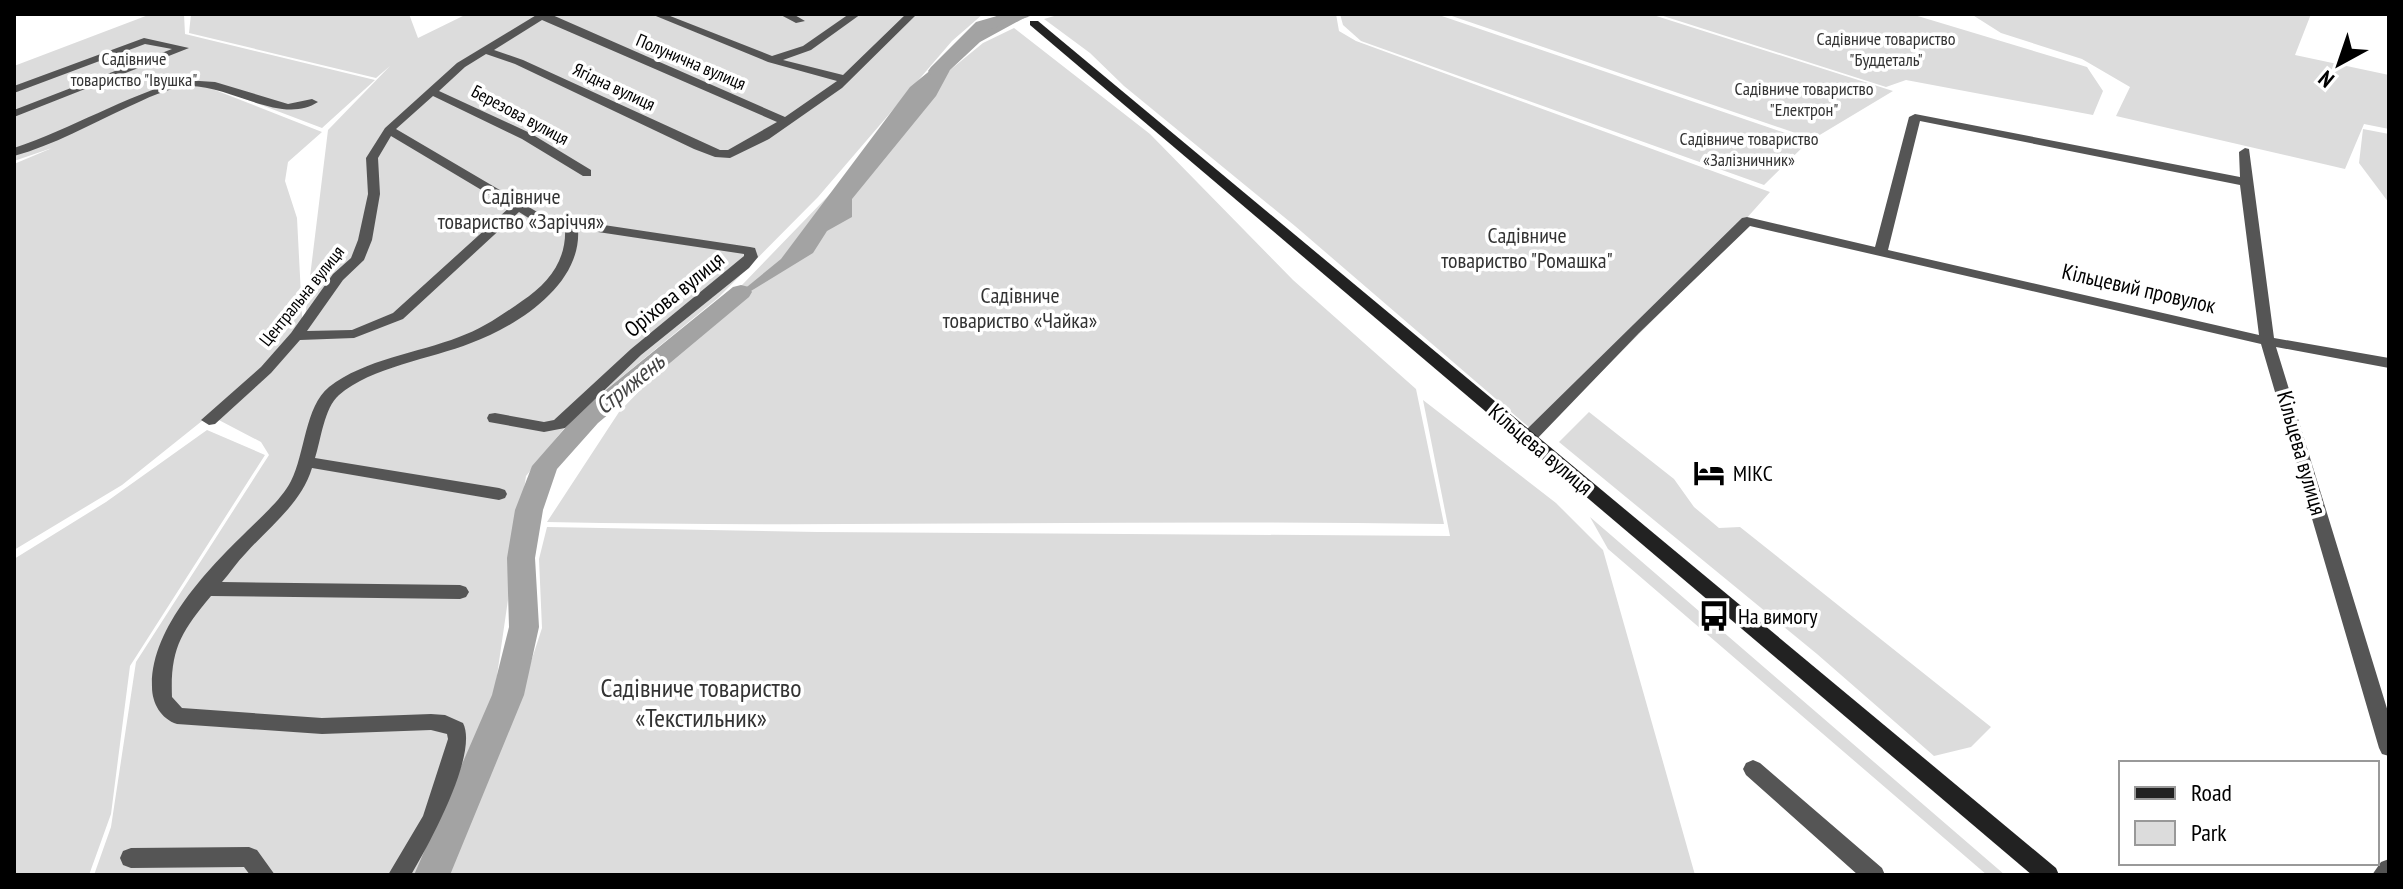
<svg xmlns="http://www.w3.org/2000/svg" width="2403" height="889" font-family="'PT Sans Narrow',sans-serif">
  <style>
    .green { fill: #dcdcdc }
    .water { fill: #a3a3a3 }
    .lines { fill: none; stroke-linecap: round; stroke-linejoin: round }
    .river { fill: #a3a3a3; fill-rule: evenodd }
    .street { fill: #555; fill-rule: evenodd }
    .secondary { fill: #222; fill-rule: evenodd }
    .labels { text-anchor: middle; stroke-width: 7; stroke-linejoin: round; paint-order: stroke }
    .far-park-label { font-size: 18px; fill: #333; stroke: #fff }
    .far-street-label { font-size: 18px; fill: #000; stroke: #fff }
    .park-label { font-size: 22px; fill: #333; stroke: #fff }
    .street-label { font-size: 22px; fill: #000; stroke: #fff }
    .poi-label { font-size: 22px; fill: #000; stroke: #fff; text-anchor: start }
    .water-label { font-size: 24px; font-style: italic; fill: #444; stroke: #fff }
    .near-park-label { font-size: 26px; fill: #333; stroke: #fff }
  </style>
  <rect width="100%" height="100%" fill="#fff"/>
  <path class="green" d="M151 14H184L185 34 375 80 322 128 219 89 215 90 322 132 288 162 285 181 297 218 303 334 328 130 390 66 376 78 189 33 191 14H409L418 38 467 14H983L952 41 818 197 718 298 574 416 526 476 493 703 434 844 417 875H94L111 827 136 662 269 455 261 442 215 418 283 356 122 485 14 550V164L52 148 14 161V66Z
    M1061 14H1336L1339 31 1356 41 1770 192 1677 296 1538 435 1295 226 1124 86 1090 53 1044 19Z
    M1340 14H1436L1809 141 1764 185 1361 41 1343 25Z
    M1446 14H1650L1893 91 1813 139Z
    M1657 14H1911L2087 67 2103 91 2093 115 1906 80 1886 87Z
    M1971 14H2311L2295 55 2389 75V129L2364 124 2345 169 2116 116 2130 87 2082 59 2001 33Z
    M1014 28 1150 134 1293 280 1416 389 1444 524C1145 519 846 528 547 522L619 412 950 70 983 43Z
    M2363 129 2389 134V203L2359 163Z
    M1423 400 1556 503 1603 550 1695 875H443L515 711 542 628 539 559 547 527 817 532 1450 536Z
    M1589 412 1674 479 1694 507 1719 528 1740 527 1991 727 1971 747 1934 756 1817 654 1559 442Z
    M207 430 265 455 130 666 111 814 89 875H14V559L106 502Z
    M1590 517 2005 875H1987L1608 549Z"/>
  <path class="water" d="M999 14H1039L1026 17 980 42 950 70 936 96 852 199V217L827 231 813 253 715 313 781 259 910 87Z"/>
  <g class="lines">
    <path class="river" d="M1004 14H1030L1028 17 988 30 943 75H931L928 71 931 67 976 22Z
      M741 285 749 287 752 292 749 297 598 423 557 469 543 510 535 558 539 627 524 695 450 875H414L492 695 509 627 507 558 515 510 532 466 580 411 733 287Z"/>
    <path class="street" d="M538 14H550L785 117 837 81 768 62 651 14H665L772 56 803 46 849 14H861L811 50 783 60 843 75 906 14H917L842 88 769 139 730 158 715 157 694 149 515 64 486 54 465 67 439 91 530 133 591 170V176H583L522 139 433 96 396 129 544 216 750 247 755 248 758 257 749 268 641 355 565 428 544 432 489 422 487 418 489 414 495 413 544 422 554 420 631 349 744 256V254L578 229C582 285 517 326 471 343 431 359 371 367 339 395 324 408 321 440 315 458L499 488 505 490 507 494 505 498 499 500 312 468C301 504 270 526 246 553 237 562 230 573 222 582L460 585 466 587 469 592 466 597 460 599 211 596C181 632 170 649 172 697L182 708 322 718 431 714 445 715 463 723C479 754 428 846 411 875H388L423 816 448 739 447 734 431 730 322 734 177 724C161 719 152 703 152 687 150 629 207 570 247 531 262 516 281 500 291 481 305 454 305 406 329 387 365 359 418 353 459 337 482 329 502 315 522 301 549 283 567 260 565 227L535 222 519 212 403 319 354 338 300 340 271 373 215 424 209 425 201 420 261 367 291 333 333 274 351 258 358 240 368 194 366 158 385 128 457 63ZM542 20 777 122 728 150H720L523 60 494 50ZM391 136 510 207 393 313 352 330 307 331 343 280 364 260 372 240 380 194 378 158Z
      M779 14H793L805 21 796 23Z
      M144 38 189 48 14 117V110L172 49 145 44 14 93V86Z
      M184 80 215 82 288 104 312 99 318 102C281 126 229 84 187 86 168 88 145 99 128 107 91 124 54 145 14 156V148C72 129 124 96 184 80Z
      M1915 114 2240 177 2239 152 2245 148 2249 149 2274 338 2389 358V368L2276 347 2389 715V756L2382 754 2379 748 2261 344 1750 226 1639 333 1534 442H1522L1520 438 1522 434 1742 218 1747 217 1875 247 1909 117ZM1920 121 2240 185 2259 335 1888 250Z
      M1753 760 1760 763 1882 868 1885 875H1858L1746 775 1743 769 1746 763Z
      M249 847 257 850 275 875H250L244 867 131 868 123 865 120 858 123 851 131 848Z
      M2389 859V875H2372L2381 862Z"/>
    <path class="secondary" d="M1030 21H1038L2056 868 2059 875H2032L1030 25Z"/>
  </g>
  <defs>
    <symbol id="hotel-bare" viewBox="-9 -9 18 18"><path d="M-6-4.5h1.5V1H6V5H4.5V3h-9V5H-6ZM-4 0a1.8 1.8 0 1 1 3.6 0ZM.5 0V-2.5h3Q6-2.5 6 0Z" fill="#000" stroke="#fff" stroke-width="2.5" paint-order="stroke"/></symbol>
    <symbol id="bus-bare" viewBox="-9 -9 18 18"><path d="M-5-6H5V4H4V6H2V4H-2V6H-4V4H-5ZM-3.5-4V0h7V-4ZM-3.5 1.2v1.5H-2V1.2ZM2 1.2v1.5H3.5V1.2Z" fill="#000" stroke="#fff" stroke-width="2.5" paint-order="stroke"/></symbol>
  </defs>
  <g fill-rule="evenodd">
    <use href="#hotel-bare" x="1687" y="451" width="44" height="44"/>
    <use href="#bus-bare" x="1692" y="594" width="44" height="44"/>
  </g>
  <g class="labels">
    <g class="far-park-label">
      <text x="1886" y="45">Садівниче товариство<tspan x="1886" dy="21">"Буддеталь"</tspan></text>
      <text x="134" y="65">Садівниче<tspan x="134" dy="21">товариство "Івушка"</tspan></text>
      <text x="1804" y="95">Садівниче товариство<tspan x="1804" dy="21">"Електрон"</tspan></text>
      <text x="1749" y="145">Садівниче товариство<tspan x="1749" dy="21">«Залізничник»</tspan></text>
    </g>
    <g class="far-street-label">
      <text transform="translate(691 62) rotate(23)" y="6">Полунична вулиця</text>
      <text transform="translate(614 87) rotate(25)" y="6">Ягідна вулиця</text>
      <text transform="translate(520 115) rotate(28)" y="6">Березова вулиця</text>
      <text transform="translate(302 296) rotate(-51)" y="6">Центральна вулиця</text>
    </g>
    <g class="park-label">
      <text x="521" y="204">Садівниче<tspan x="521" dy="25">товариство «Заріччя»</tspan></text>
      <text x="1527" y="243">Садівниче<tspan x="1527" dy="25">товариство "Ромашка"</tspan></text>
      <text x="1020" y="303">Садівниче<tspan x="1020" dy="25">товариство «Чайка»</tspan></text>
    </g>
    <g class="street-label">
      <text transform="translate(2139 288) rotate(13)" y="8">Кільцевий провулок</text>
      <text transform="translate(674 294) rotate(-39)" y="8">Оріхова вулиця</text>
      <text transform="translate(1541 449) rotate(40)" y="8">Кільцева вулиця</text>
      <text transform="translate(2302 453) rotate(74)" y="8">Кільцева вулиця</text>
    </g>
    <g class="poi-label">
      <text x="1733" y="481">МІКС</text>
      <text x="1738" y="624">На вимогу</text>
    </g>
    <g class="water-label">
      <text transform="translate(630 384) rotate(-39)" y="8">Стрижень</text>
    </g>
    <g class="near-park-label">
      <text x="701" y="697">Садівниче товариство<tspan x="701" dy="30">«Текстильник»</tspan></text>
    </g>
  </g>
  <rect width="2403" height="889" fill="none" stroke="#000000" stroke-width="32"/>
  <rect x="2119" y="761" width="260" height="104" fill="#ffffff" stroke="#999999" stroke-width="2"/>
  <rect x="2135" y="787" width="40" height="12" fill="#222222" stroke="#999999" stroke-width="2"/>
  <text x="2191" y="801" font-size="24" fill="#000000">Road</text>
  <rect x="2135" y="821" width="40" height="24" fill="#dcdcdc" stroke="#999999" stroke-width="2"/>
  <text x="2191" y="841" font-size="24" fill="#000000">Park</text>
  <g transform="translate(2339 64) rotate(220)" stroke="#ffffff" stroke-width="6" paint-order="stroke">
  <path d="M0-6L14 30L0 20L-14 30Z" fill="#000000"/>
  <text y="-12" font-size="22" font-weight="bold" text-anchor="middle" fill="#000000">N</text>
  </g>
</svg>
